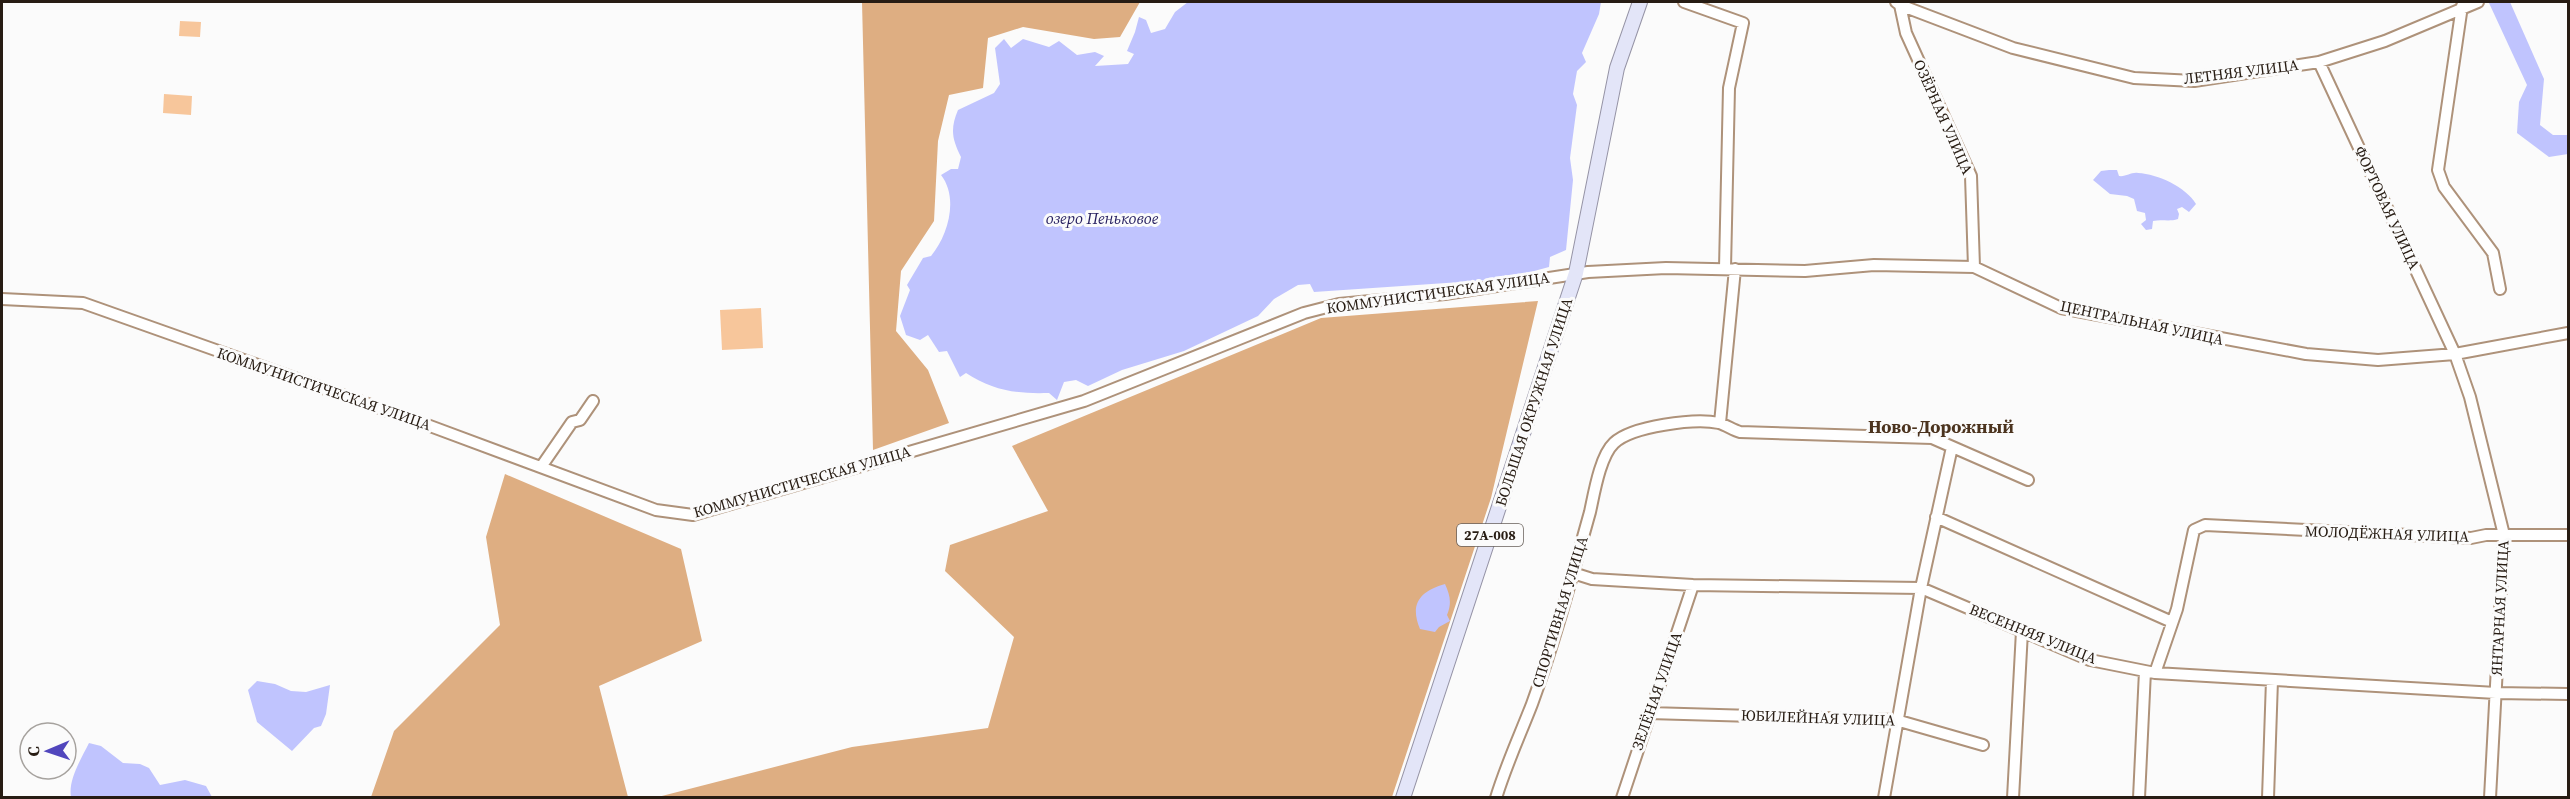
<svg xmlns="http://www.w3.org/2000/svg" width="2570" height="799" font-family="'Source Serif 4',serif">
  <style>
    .green { fill: #f7c69b }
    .forest { fill: #deae82 }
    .water { fill: #c0c4fe }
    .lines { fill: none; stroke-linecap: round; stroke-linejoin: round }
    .minor-casing { stroke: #ae927a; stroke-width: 14 }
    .major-casing { stroke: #9593a5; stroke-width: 16 }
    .minor { stroke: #fff; stroke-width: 10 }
    .major { stroke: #e3e5f8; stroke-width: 14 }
    .labels { text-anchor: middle; stroke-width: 6; stroke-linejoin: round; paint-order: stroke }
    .shield { fill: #fbfbfb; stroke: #675f59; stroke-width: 1.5 }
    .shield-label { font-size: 14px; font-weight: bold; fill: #271c13 }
    .street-label { font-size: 15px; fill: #271c13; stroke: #fbfbfb }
    .water-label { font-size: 16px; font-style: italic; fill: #251e5f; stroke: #fbfbfb }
    .quarter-label { font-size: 18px; font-weight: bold; fill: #4b331e; stroke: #fbfbfb }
  </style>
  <rect width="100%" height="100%" fill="#fbfbfb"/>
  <path class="green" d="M180 21 201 22 200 37 179 36Z
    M164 94 192 96 191 115 163 113Z
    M761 308 763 348 722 350 720 310Z"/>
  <path class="forest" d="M862 2H1140L1120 37 1094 39 1023 27 988 38 983 88 949 95 938 141 934 221 901 271 896 331 928 370 949 423 873 450Z
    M1538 301 1491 498 1392 797 654 798 852 747 988 728 1014 637 945 571 950 545 1048 511 1012 446 1321 318Z
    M505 474 681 549 702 641 599 686 628 797H371L394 731 500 625 486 537Z"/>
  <path class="water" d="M1188 2H1601L1599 14 1582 53 1586 62 1577 71 1573 94 1577 105 1570 158 1573 180 1566 250 1550 257 1549 267 1505 279 1314 292 1310 284 1298 285 1274 299 1258 316 1184 351 1122 370 1088 386 1076 380 1064 382 1057 400 1049 393C1018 394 993 391 966 373L960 377 947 351 939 352 928 335 920 340 906 335 900 316 910 290 907 285 923 258 931 256C948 236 959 198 941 175L951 169H958L961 157C952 139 950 129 958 110L994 93 1000 84 995 48 1004 39 1011 48 1023 39 1049 47 1059 41 1077 55 1095 52 1104 56 1095 66 1128 64 1134 54 1127 51 1135 32 1139 17 1146 20 1151 33 1165 29 1175 12Z
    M2492 2H2510L2544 79 2540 125 2553 135H2568V154L2549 157 2517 133 2519 102 2527 85 2489 3Z
    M2109 170H2117L2119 176C2126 177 2131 172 2138 173 2158 174 2186 187 2196 204L2189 212 2182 207 2177 209 2179 214 2178 219C2169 222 2162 219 2153 221L2152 229 2146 230 2141 224 2146 220 2145 213 2137 211 2134 199 2127 196 2110 194 2093 180 2101 171Z
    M1445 584C1450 595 1452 603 1447 615L1450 621 1439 627 1435 632 1420 629C1409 603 1421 591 1445 584Z
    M257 681 275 684 291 691 306 692 330 685 326 714 321 726 314 728 292 751 257 722 248 690Z
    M89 743 101 746 123 763 140 764 149 768 160 785 185 780 206 786 212 797H71C68 780 81 759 89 743Z"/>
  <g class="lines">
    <defs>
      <path id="minor" d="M1684 2 1743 23 1729 88 1725 268
        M1896 2 1900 5 2013 48 2134 78 2194 81 2319 62 2385 41 2478 2
        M1900 5 1906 33 1971 176 1974 267
        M2462 6 2438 170 2444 187 2493 253 2500 289
        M2319 62 2455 354 2470 397 2504 535 2490 798
        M2 299 83 303 430 426 656 510 693 515 1084 401 1304 313 1339 304 1445 294 1588 272 1666 268 1805 271 1874 265 1974 267 2061 308 2306 354 2378 360 2455 354 2568 333
        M1720 423 1735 269
        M541 467 572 422 580 420 593 401
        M1936 517 2172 622
        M1573 573 1592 579 1693 585 1921 588 2090 660 2155 673 2496 693 2568 694
        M2155 673 2177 609 2194 530 2205 525 2471 538 2486 535H2568
        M1649 713 1896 720 1983 745
        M1496 798C1506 765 1520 735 1532 704 1555 641 1572 576 1590 512 1594 494 1600 456 1614 443 1632 426 1695 418 1719 423 1726 425 1733 430 1740 432L1932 438 2028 480
        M1622 798 1693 585
        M1884 798 1921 588 1952 447
        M2013 798 2022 631
        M2139 798 2145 671
        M2268 798 2272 680"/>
      <path id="major" d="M1403 798 1576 273 1617 68 1640 2"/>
    </defs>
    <use href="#minor" class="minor-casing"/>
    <use href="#major" class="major-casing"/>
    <use href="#minor" class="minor"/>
    <use href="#major" class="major"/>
  </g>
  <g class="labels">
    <rect class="shield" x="1457" y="524" width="66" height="22" rx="4.5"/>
    <g class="shield-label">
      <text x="1490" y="540">27А-008</text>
    </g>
    <g class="street-label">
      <text transform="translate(2241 72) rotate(-7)" y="5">ЛЕТНЯЯ УЛИЦА</text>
      <text transform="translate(1943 117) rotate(66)" y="5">ОЗЁРНАЯ УЛИЦА</text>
      <text transform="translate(2387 208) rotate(65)" y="5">ФОРТОВАЯ УЛИЦА</text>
      <text transform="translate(1438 293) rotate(-8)" y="5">КОММУНИСТИЧЕСКАЯ УЛИЦА</text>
      <text transform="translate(2142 323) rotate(12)" y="5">ЦЕНТРАЛЬНАЯ УЛИЦА</text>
      <text transform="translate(324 389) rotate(19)" y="5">КОММУНИСТИЧЕСКАЯ УЛИЦА</text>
      <text transform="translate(1534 402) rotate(-72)" y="5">БОЛЬШАЯ ОКРУЖНАЯ УЛИЦА</text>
      <text transform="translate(802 482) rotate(-16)" y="5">КОММУНИСТИЧЕСКАЯ УЛИЦА</text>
      <text transform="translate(2387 534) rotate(2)" y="5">МОЛОДЁЖНАЯ УЛИЦА</text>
      <text transform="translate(2500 608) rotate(-87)" y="5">ЯНТАРНАЯ УЛИЦА</text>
      <text transform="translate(1560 612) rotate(-73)" y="5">СПОРТИВНАЯ УЛИЦА</text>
      <text transform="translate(2033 634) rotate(22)" y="5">ВЕСЕННЯЯ УЛИЦА</text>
      <text transform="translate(1657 691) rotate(-71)" y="5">ЗЕЛЁНАЯ УЛИЦА</text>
      <text transform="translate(1818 718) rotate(2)" y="5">ЮБИЛЕЙНАЯ УЛИЦА</text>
    </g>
    <g class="water-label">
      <text x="1102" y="224">озеро Пеньковое</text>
    </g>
    <g class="quarter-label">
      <text x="1941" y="433">Ново-Дорожный</text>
    </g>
  </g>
  <rect width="2570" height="799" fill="none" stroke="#271c13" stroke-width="6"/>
  <g transform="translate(48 751) rotate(268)"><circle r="28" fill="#fbfbfb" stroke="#a6a29e" stroke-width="1.5"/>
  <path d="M0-4.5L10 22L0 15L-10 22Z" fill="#5146bd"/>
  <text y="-9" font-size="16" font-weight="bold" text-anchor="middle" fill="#271c13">С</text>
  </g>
</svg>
